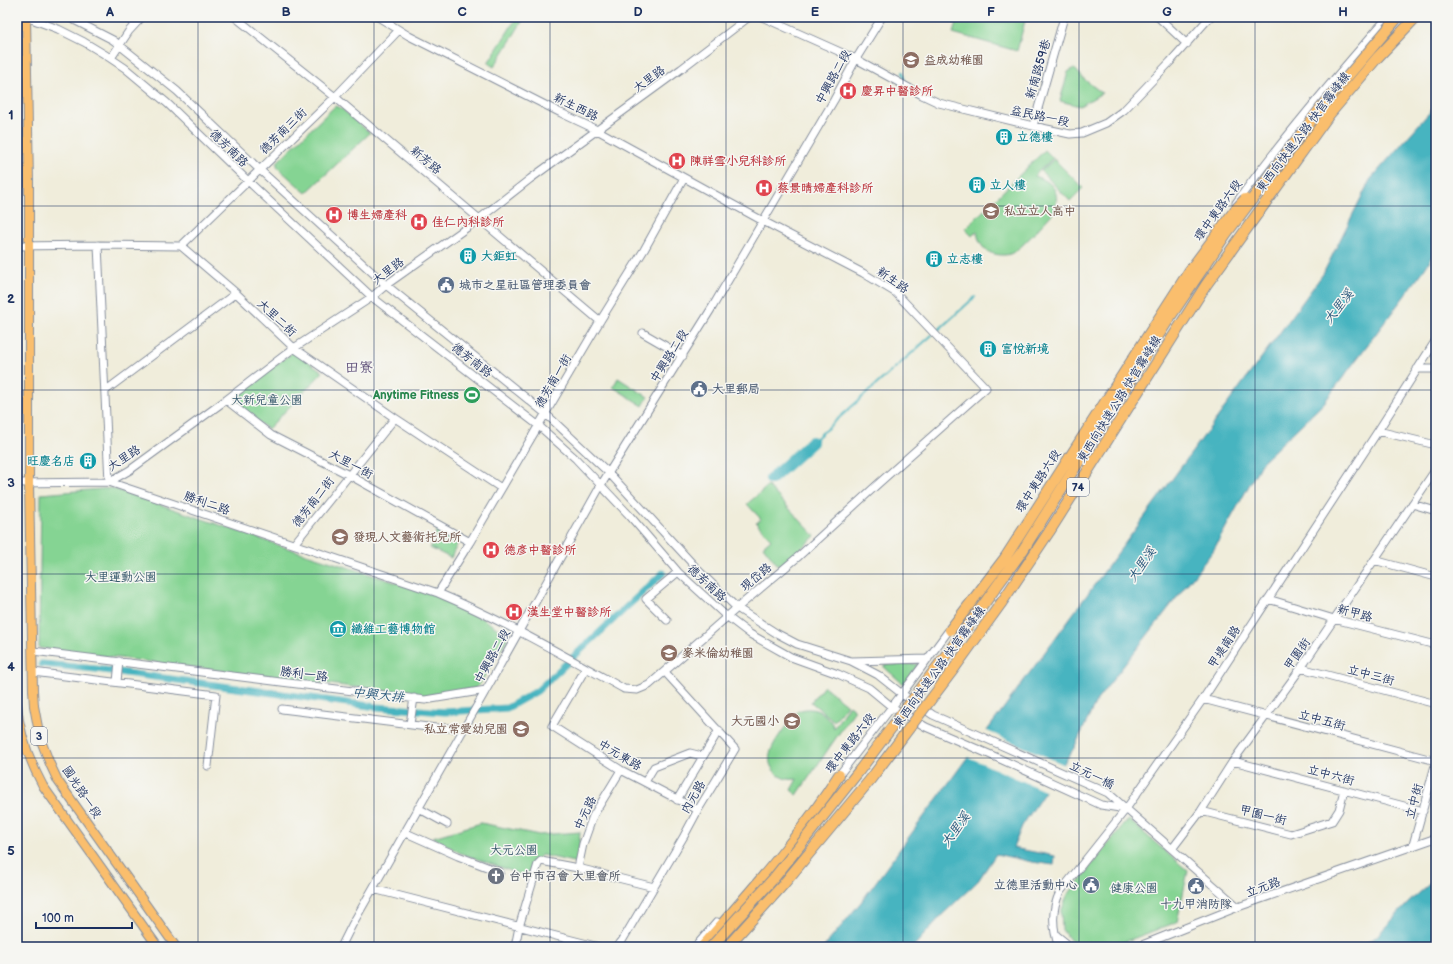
<svg xmlns="http://www.w3.org/2000/svg" width="1453" height="964" font-family="'Balsamiq Sans','LXGW WenKai TC',sans-serif">
  <style>
    .green { fill: #85d493; stroke: #508278 }
    .water { fill: #46b4c0; stroke: #30728f }
    .pier { fill: #f0eddb }
    .lines { fill: none; stroke-linecap: round; stroke-linejoin: round }
    .stream { stroke: #46b4c0; stroke-width: 2 }
    .canal { stroke: #46b4c0; stroke-width: 7 }
    .river { stroke: #46b4c0; stroke-width: 12 }
    .minor-casing { stroke: #868e9c; stroke-width: 9 }
    .major-casing { stroke: #868e9c; stroke-width: 10 }
    .highway-casing { stroke: #868e9c; stroke-width: 12 }
    .minor { stroke: #fff; stroke-width: 7 }
    .major { stroke: #fabe6d; stroke-width: 8 }
    .highway { stroke: #fabe6d; stroke-width: 10 }
    .highway-bridge-casing { stroke: #868e9c; stroke-width: 12; stroke-linecap: butt }
    .highway-bridge { stroke: #fabe6d; stroke-width: 10 }
    .grid { fill: none; stroke: #1b2f5e; stroke-width: 1; stroke-opacity: 0.55 }
    .labels { text-anchor: middle; stroke-width: 3; stroke-linejoin: round; paint-order: stroke }
    .shield { fill: #f6f6f2; stroke: #5d6b8a; stroke-width: 1 }
    .shield-label { font-size: 11px; font-weight: bold; fill: #1b2f5e }
    .education-label { font-size: 12px; font-weight: bold; fill: #785e54; stroke: #f6f6f2; text-anchor: start }
    .street-label { font-size: 12px; fill: #1b2f5e; stroke: #f6f6f2 }
    .health-label { font-size: 12px; font-weight: bold; fill: #be3a42; stroke: #f6f6f2; text-anchor: start }
    .culture-label { font-size: 12px; font-weight: bold; fill: #0d838f; stroke: #f6f6f2; text-anchor: start }
    .service-label { font-size: 12px; font-weight: bold; fill: #4e5e75; stroke: #f6f6f2; text-anchor: start }
    .leisure-label { font-size: 12px; font-weight: bold; fill: #27864d; stroke: #f6f6f2; text-anchor: end }
    .park-label { font-size: 12px; fill: #36586b; stroke: #f6f6f2 }
    .worship-label { font-size: 12px; font-weight: bold; fill: #5b616d; stroke: #f6f6f2; text-anchor: start }
    .water-label { font-size: 13px; font-style: italic; fill: #28577b; stroke: #f6f6f2 }
    .quarter-label { font-size: 14px; fill: #5f5079; stroke: #f6f6f2 }
    .neatline { fill: none; stroke: #1b2f5e; stroke-width: 1.5 }
    .grid-label { font-size: 13px; text-anchor: middle; font-weight: bold; fill: #1b2f5e }
  </style>
  <rect width="100%" height="100%" fill="#f6f6f2"/>
  <filter id="ink" filterUnits="userSpaceOnUse"><feTurbulence type="fractalNoise" baseFrequency=".025" numOctaves="2"/><feDisplacementMap in="SourceGraphic" scale="8" xChannelSelector="R" yChannelSelector="G"/><feConvolveMatrix kernelMatrix="1 2 1 2 8 2 1 2 1" color-interpolation-filters="sRGB"/></filter>
  <filter id="wash" filterUnits="userSpaceOnUse"><feTurbulence type="fractalNoise" baseFrequency=".012" numOctaves="4" result="noise"/><feDisplacementMap in="SourceGraphic" scale="16" xChannelSelector="R" yChannelSelector="G"/><feGaussianBlur stdDeviation="0.9" result="paint"/><feColorMatrix in="noise" values="0 0 0 0 0 0 0 0 0 0 0 0 0 0 0 0 0 1.4 0 .05"/><feComposite in="paint" operator="in"/></filter>
  <g filter="url(#wash)">
    <rect width="100%" height="100%" fill="#f0eddb"/>
    <path class="green" d="M517 17H525L494 67 488 63Z
      M958 17H1026L1017 51 953 33Z
      M1074 68 1085 80 1102 93 1080 106 1060 101 1068 72Z
      M336 106 341 108 370 133 306 193 277 167V162L334 107Z
      M1045 150 1053 158 1034 176C1053 181 1062 193 1053 213 1044 222 1021 250 1010 254 1004 256 995 255 989 252 981 248 978 239 977 231L972 236 965 229Z
      M1054 159 1083 188 1070 201 1041 171Z
      M294 351 323 372 268 429 238 407 239 393Z
      M618 378 648 397 643 406 613 387Z
      M768 486 815 536 780 568 763 546 771 539 756 523 761 519 747 504Z
      M112 488 284 547 435 595 469 610 509 636 477 688 425 696 39 648 41 494Z
      M438 528 460 538 451 558 430 548Z
      M916 664H918L917 666 904 683H902L884 667V665Z
      M824 686 847 705 834 721 811 702Z
      M849 705 855 710 797 795 791 790 797 779C789 780 781 779 775 772 762 758 775 742 783 730 788 724 793 716 798 711 814 705 828 713 834 728Z
      M1129 820 1188 871 1177 922 1111 947H1081L1071 941 1062 930 1061 912 1067 896 1124 824Z
      M481 823 539 835 580 832 578 863 542 855 532 862 528 877 460 853 433 837Z"/>
    <path class="water" d="M1436 105V251L1424 270 1323 404 1262 462 1213 551 1097 700 1074 748 1022 826 1013 848 1055 856 1054 865 1032 862 996 854 978 881 943 914 913 947H824L861 902 1323 274 1370 180Z
      M1436 878V947H1360L1376 937 1408 903Z"/>
    <path class="pier" d="M985 730 1065 765 1047 792 966 756Z"/>
    <g class="lines">
      <path class="stream" d="M903 72 905 83
        M936 332 975 297
        M812 442 932 335"/>
      <path class="canal" d="M42 664 96 669 377 707 445 712 507 708 537 691 663 573"/>
      <path class="river" d="M771 479 812 442"/>
    </g>
  </g>
  <g filter="url(#ink)">
    <g class="lines">
      <defs>
        <path id="minor" d="M26 17 58 29 84 42 104 54 125 68 167 103 248 181 372 297 539 426 576 459 630 516 678 572 725 615 750 634 791 657 838 674 869 688 892 707 926 727 998 758 1101 805 1126 809
          M68 17 113 40 177 91 260 170 386 285 546 414 609 473 701 573 737 608 776 633 797 644 851 661 878 675 902 694 933 715 1108 793 1238 907
          M235 17 335 97 600 321
          M762 17 856 59 922 95 939 103 1033 126 1070 134 1082 133 1106 123 1124 110 1170 62 1210 17
          M1158 17 1187 44
          M1377 49 1407 17
          M111 58 129 31 142 17
          M1033 126 1064 17
          M1236 203C1283 138 1335 77 1388 17
          M98 245 109 482
          M17 246 98 245 181 246 236 293 294 348 395 418 501 488
          M181 246 335 97 399 30
          M643 333 683 356
          M1417 369H1436
          M105 391 236 293
          M226 400 271 435 349 475 470 542
          M1378 431 1436 445
          M109 482 438 593C502 620 563 655 624 689L637 690 649 685 737 608 799 556 879 483 986 388 896 293 863 273 763 221 597 130 561 113 409 36 378 17
          M17 483 109 482 130 470 226 400 294 348 372 297 386 285 479 219 530 179 681 69 749 17
          M1412 504 1436 511
          M1046 522 1118 409
          M294 544 395 418
          M1374 560 1436 577
          M438 593 470 542 600 321 644 250 684 178
          M995 596 1025 554
          M1268 599 1334 619 1436 645
          M667 620 646 599 678 572
          M33 651 425 700 486 690
          M852 661 928 659
          M586 668 552 726 621 770 698 810
          M1301 668 1436 704
          M33 672 216 695 208 766
          M117 682 119 661
          M1203 699 1436 761
          M282 709 436 728H464
          M410 724 414 698
          M1233 761 1423 811
          M836 779 898 699 952 626
          M645 782 654 767 690 753 702 756
          M677 800 719 730
          M418 808 447 824
          M1201 811 1291 834 1332 821 1339 810 1344 790
          M404 832 458 856 500 872
          M1413 845 1436 762
          M1172 849 1201 811 1233 761 1301 668 1436 469
          M578 868 583 844 593 816 621 770
          M373 889 599 947
          M1056 935 1071 947
          M341 947 352 925 486 690 601 485 713 306 834 100 856 59 882 17
          M515 947 519 927 538 864 541 861 578 868 654 887
          M617 947 622 941 684 836 698 810 735 749 665 672
          M695 947 717 922
          M1059 947C1052 928 1051 910 1060 892L1126 809 1203 699 1378 431 1436 340
          M1137 947 1238 907 1436 838"/>
        <path id="major" d="M26 17 29 182V483L33 690 34 706 40 738 50 764 58 781 176 947
          M17 704C19 734 29 760 43 786L158 947"/>
        <path id="highway" d="M702 947C750 892 800 837 839 775"/>
      </defs>
      <use href="#minor" class="minor-casing"/>
      <use href="#major" class="major-casing"/>
      <use href="#highway" class="highway-casing"/>
      <use href="#minor" class="minor"/>
      <use href="#major" class="major"/>
      <use href="#highway" class="highway"/>
      <defs>
        <path id="highway-bridge" d="M950 630 1005 558 1190 270 1235 210 1245 199
          M711 947 774 878 859 771 973 619 1023 550 1170 317 1226 234 1320 109 1398 17
          M727 947 782 886 870 780 953 670 1002 602 1049 532 1206 285 1328 116 1377 58 1416 17"/>
      </defs>
      <use href="#highway-bridge" class="highway-bridge-casing"/>
      <use href="#highway-bridge" class="highway-bridge"/>
    </g>
  </g>
  <path class="grid" d="M198 17V947M374 17V947M550 17V947M726 17V947M903 17V947M1079 17V947M1255 17V947M17 206H1436M17 390H1436M17 574H1436M17 758H1436"/>
  <defs>
    <symbol id="school-disc" viewBox="-11 -11 22 22"><circle r="9.5" fill="#8d6e63" stroke="#f6f6f2"/><path d="M0-5L7-2L0 1L-7-2ZM-4 1L0 2.5L4 1V4Q0 6-4 4Z" fill="#fff"/></symbol>
    <symbol id="hospital-disc" viewBox="-11 -11 22 22"><circle r="9.5" fill="#e0444e" stroke="#f6f6f2"/><path d="M-5-5h3v3.5h4V-5h3V5h-3V1.5h-4V5h-3Z" fill="#fff"/></symbol>
    <symbol id="building-disc" viewBox="-11 -11 22 22"><circle r="9.5" fill="#0f9aa8" stroke="#f6f6f2"/><path d="M-4-6H4V6H1V3H-1V6H-4ZM-2.5-4.3h1.7v1.8h-1.7ZM.8-4.3h1.7v1.8H.8ZM-2.5-1h1.7V.8h-1.7ZM.8-1h1.7V.8H.8Z" fill="#fff"/></symbol>
    <symbol id="civic-disc" viewBox="-11 -11 22 22"><circle r="9.5" fill="#5c6f8a" stroke="#f6f6f2"/><path d="M-.6-6.5H3V-4.5H.6V-3L4-1V1h2V6H-6V1h2V-1L-.6-3ZM-1.2 2.5V6h2.4V2.5Z" fill="#fff"/></symbol>
    <symbol id="stadium-disc" viewBox="-11 -11 22 22"><circle r="9.5" fill="#2e9e5b" stroke="#f6f6f2"/><path d="M0-5a6.5 5 0 1 0 0 10a6.5 5 0 1 0 0-10ZM-3.5-1.8h7v3.6h-7Z" fill="#fff"/></symbol>
    <symbol id="museum-disc" viewBox="-11 -11 22 22"><circle r="9.5" fill="#0f9aa8" stroke="#f6f6f2"/><path d="M0-6L6-3V-2H-6V-3ZM-5-1h2V3h-2ZM-1-1h2V3h-2ZM3-1h2V3H3ZM-6 4H6V6H-6Z" fill="#fff"/></symbol>
    <symbol id="church-disc" viewBox="-11 -11 22 22"><circle r="9.5" fill="#6b7280" stroke="#f6f6f2"/><path d="M-1.2-6h2.4v3.5h3.3v2.4h-3.3V6h-2.4V-.1h-3.3v-2.4h3.3Z" fill="#fff"/></symbol>
  </defs>
  <g fill-rule="evenodd">
    <use href="#school-disc" x="901" y="50" width="20" height="20"/>
    <use href="#hospital-disc" x="838" y="81" width="20" height="20"/>
    <use href="#building-disc" x="994" y="127" width="20" height="20"/>
    <use href="#hospital-disc" x="667" y="151" width="20" height="20"/>
    <use href="#building-disc" x="967" y="175" width="20" height="20"/>
    <use href="#hospital-disc" x="754" y="178" width="20" height="20"/>
    <use href="#school-disc" x="981" y="201" width="20" height="20"/>
    <use href="#hospital-disc" x="324" y="205" width="20" height="20"/>
    <use href="#hospital-disc" x="409" y="212" width="20" height="20"/>
    <use href="#building-disc" x="458" y="246" width="20" height="20"/>
    <use href="#building-disc" x="924" y="249" width="20" height="20"/>
    <use href="#civic-disc" x="436" y="275" width="20" height="20"/>
    <use href="#building-disc" x="978" y="339" width="20" height="20"/>
    <use href="#civic-disc" x="689" y="379" width="20" height="20"/>
    <use href="#stadium-disc" x="462" y="385" width="20" height="20"/>
    <use href="#building-disc" x="78" y="451" width="20" height="20"/>
    <use href="#school-disc" x="330" y="527" width="20" height="20"/>
    <use href="#hospital-disc" x="481" y="540" width="20" height="20"/>
    <use href="#hospital-disc" x="504" y="602" width="20" height="20"/>
    <use href="#museum-disc" x="328" y="619" width="20" height="20"/>
    <use href="#school-disc" x="659" y="643" width="20" height="20"/>
    <use href="#school-disc" x="782" y="711" width="20" height="20"/>
    <use href="#school-disc" x="511" y="719" width="20" height="20"/>
    <use href="#church-disc" x="486" y="866" width="20" height="20"/>
    <use href="#civic-disc" x="1081" y="875" width="20" height="20"/>
    <use href="#civic-disc" x="1186" y="876" width="20" height="20"/>
  </g>
  <g class="labels">
    <g class="shield">
      <rect x="1067" y="478" width="22" height="18" rx="3"/>
      <rect x="31" y="727" width="16" height="18" rx="3"/>
    </g>
    <g class="shield-label">
      <text x="1078" y="491">74</text>
      <text x="39" y="740">3</text>
    </g>
    <g class="education-label">
      <text x="924" y="64">益成幼稚園</text>
      <text x="1004" y="215">私立立人高中</text>
      <text x="353" y="541">發現人文藝術托兒所</text>
      <text x="682" y="657">麥米倫幼稚園</text>
      <text x="779" y="725" text-anchor="end">大元國小</text>
      <text x="508" y="733" text-anchor="end">私立常愛幼兒園</text>
    </g>
    <g class="street-label">
      <text transform="translate(1038 69) rotate(-74)" y="4">新南路59巷</text>
      <text transform="translate(833 77) rotate(-61)" y="4">中興路二段</text>
      <text transform="translate(649 79) rotate(-36)" y="4">大里路</text>
      <text transform="translate(576 107) rotate(26)" y="4">新生西路</text>
      <text transform="translate(1040 116) rotate(12)" y="4">益民路一段</text>
      <text transform="translate(283 131) rotate(-44)" y="4">德芳南三街</text>
      <text transform="translate(1303 132) rotate(-53)" y="4">東西向快速公路 快官霧峰線</text>
      <text transform="translate(229 148) rotate(44)" y="4">德芳南路</text>
      <text transform="translate(426 160) rotate(40)" y="4">新芳路</text>
      <text transform="translate(1218 210) rotate(-54)" y="4">環中東路六段</text>
      <text transform="translate(388 271) rotate(-37)" y="4">大里路</text>
      <text transform="translate(893 280) rotate(35)" y="4">新生路</text>
      <text transform="translate(277 318) rotate(43)" y="4">大里二街</text>
      <text transform="translate(669 356) rotate(-58)" y="4">中興路二段</text>
      <text transform="translate(472 360) rotate(38)" y="4">德芳南路</text>
      <text transform="translate(553 381) rotate(-60)" y="4">德芳南一街</text>
      <text transform="translate(1119 399) rotate(-58)" y="4">東西向快速公路 快官霧峰線</text>
      <text transform="translate(124 458) rotate(-33)" y="4">大里路</text>
      <text transform="translate(351 464) rotate(28)" y="4">大里一街</text>
      <text transform="translate(1038 481) rotate(-57)" y="4">環中東路六段</text>
      <text transform="translate(313 502) rotate(-52)" y="4">德芳南二街</text>
      <text transform="translate(207 503) rotate(19)" y="4">勝利二路</text>
      <text transform="translate(756 577) rotate(-40)" y="4">現岱路</text>
      <text transform="translate(707 583) rotate(43)" y="4">德芳南路</text>
      <text transform="translate(1355 613) rotate(15)" y="4">新甲路</text>
      <text transform="translate(1224 647) rotate(-57)" y="4">甲堤南路</text>
      <text transform="translate(1297 654) rotate(-55)" y="4">甲園街</text>
      <text transform="translate(492 656) rotate(-61)" y="4">中興路二段</text>
      <text transform="translate(939 667) rotate(-54)" y="4">東西向快速公路 快官霧峰線</text>
      <text transform="translate(304 674) rotate(7)" y="4">勝利一路</text>
      <text transform="translate(1371 675) rotate(15)" y="4">立中三街</text>
      <text transform="translate(1322 720) rotate(15)" y="4">立中五街</text>
      <text transform="translate(850 743) rotate(-52)" y="4">環中東路六段</text>
      <text transform="translate(620 755) rotate(31)" y="4">中元東路</text>
      <text transform="translate(1092 775) rotate(26)" y="4">立元一橋</text>
      <text transform="translate(1331 775) rotate(15)" y="4">立中六街</text>
      <text transform="translate(82 792) rotate(56)" y="4">國光路一段</text>
      <text transform="translate(693 797) rotate(-60)" y="4">內元路</text>
      <text transform="translate(1414 801) rotate(-75)" y="4">立中街</text>
      <text transform="translate(585 813) rotate(-65)" y="4">中元路</text>
      <text transform="translate(1263 815) rotate(14)" y="4">甲園一街</text>
      <text transform="translate(1263 887) rotate(-20)" y="4">立元路</text>
    </g>
    <g class="health-label">
      <text x="861" y="95">慶昇中醫診所</text>
      <text x="690" y="165">陳祥雪小兒科診所</text>
      <text x="777" y="192">蔡景晴婦產科診所</text>
      <text x="347" y="219">博生婦產科</text>
      <text x="432" y="226">佳仁內科診所</text>
      <text x="504" y="554">德彥中醫診所</text>
      <text x="527" y="616">漢生堂中醫診所</text>
    </g>
    <g class="culture-label">
      <text x="1017" y="141">立德樓</text>
      <text x="990" y="189">立人樓</text>
      <text x="481" y="260">大鉅虹</text>
      <text x="947" y="263">立志樓</text>
      <text x="1001" y="353">富悅新境</text>
      <text x="75" y="465" text-anchor="end">旺慶名店</text>
      <text x="351" y="633">纖維工藝博物館</text>
    </g>
    <g class="service-label">
      <text x="459" y="289">城市之星社區管理委員會</text>
      <text x="712" y="393">大里郵局</text>
      <text x="1078" y="889" text-anchor="end">立德里活動中心</text>
      <text x="1196" y="908" text-anchor="middle">十九甲消防隊</text>
    </g>
    <g class="leisure-label">
      <text x="459" y="399">Anytime Fitness</text>
    </g>
    <g class="park-label">
      <text x="267" y="404">大新兒童公園</text>
      <text x="121" y="581">大里運動公園</text>
      <text x="514" y="854">大元公園</text>
      <text x="1134" y="892">健康公園</text>
    </g>
    <g class="worship-label">
      <text x="509" y="880">台中市召會 大里會所</text>
    </g>
    <g class="water-label">
      <text transform="translate(1338 306) rotate(-52)" y="5">大里溪</text>
      <text transform="translate(1141 564) rotate(-55)" y="5">大里溪</text>
      <text transform="translate(378 694) rotate(6)" y="5">中興大排</text>
      <text transform="translate(955 829) rotate(-54)" y="5">大里溪</text>
    </g>
    <g class="quarter-label">
      <text x="359" y="372">田寮</text>
    </g>
  </g>
  <rect width="1453" height="964" fill="none" stroke="#f6f6f2" stroke-width="44"/>
  <path d="M36 922v6h96v-6" fill="none" stroke="#1b2f5e" stroke-width="2"/>
  <text x="42" y="922" font-size="12" fill="#1b2f5e" stroke="#f6f6f2" stroke-width="3" paint-order="stroke">100 m</text>
  <rect x="22" y="22" width="1409" height="920" class="neatline"/>
  <g class="grid-label">
    <text x="110" y="16">A</text>
    <text x="286" y="16">B</text>
    <text x="462" y="16">C</text>
    <text x="638" y="16">D</text>
    <text x="815" y="16">E</text>
    <text x="991" y="16">F</text>
    <text x="1167" y="16">G</text>
    <text x="1343" y="16">H</text>
    <text x="11" y="119">1</text>
    <text x="11" y="303">2</text>
    <text x="11" y="487">3</text>
    <text x="11" y="671">4</text>
    <text x="11" y="855">5</text>
  </g>
</svg>
